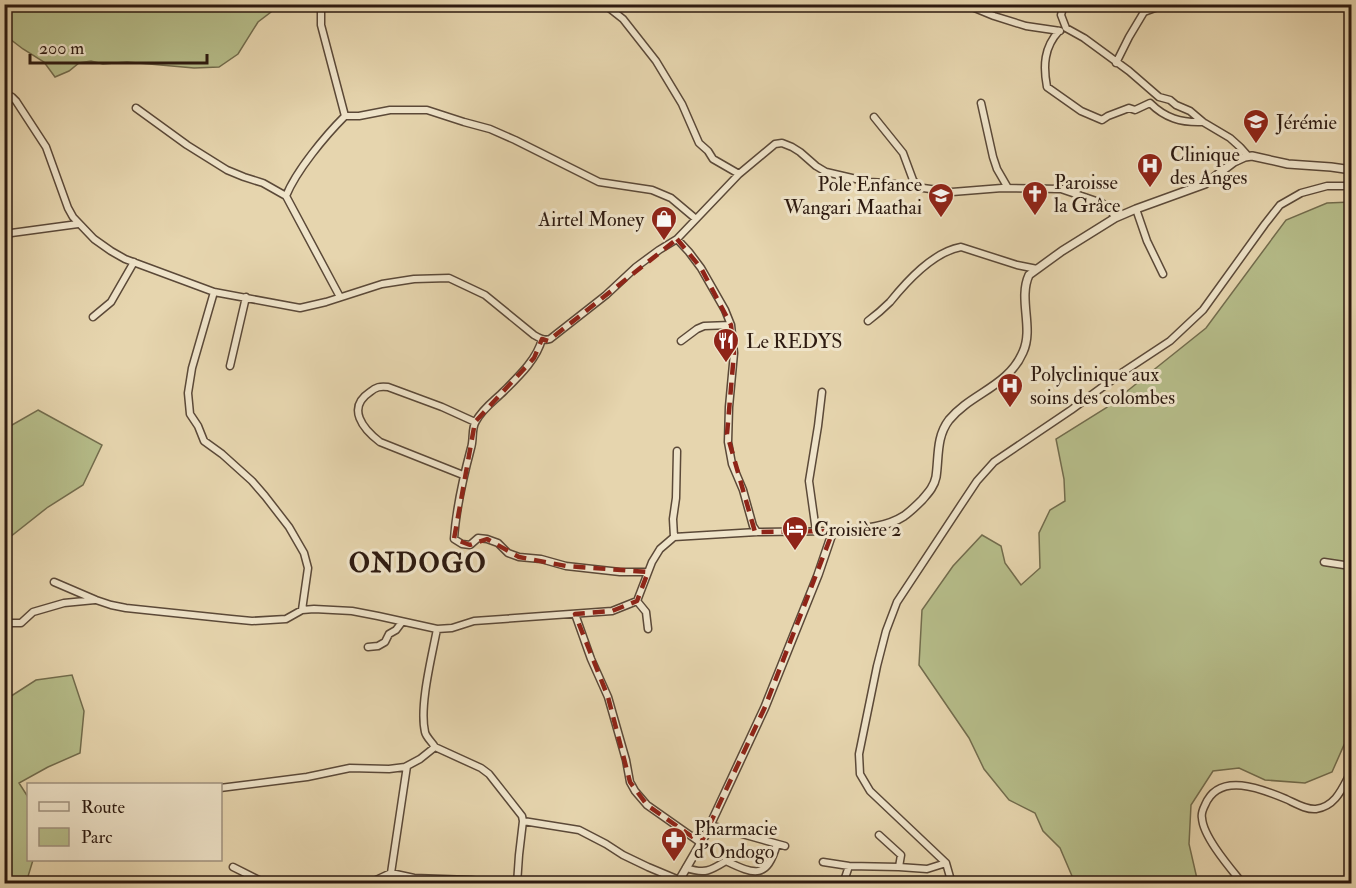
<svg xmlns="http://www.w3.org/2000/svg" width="1356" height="888" font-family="'IM FELL Double Pica',serif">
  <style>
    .green { fill: #b6bd8a; stroke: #726c4d; stroke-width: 1.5 }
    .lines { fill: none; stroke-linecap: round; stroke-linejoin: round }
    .minor-casing { stroke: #5b4938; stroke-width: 9 }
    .tertiary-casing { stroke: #5b4938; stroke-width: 10 }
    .minor { stroke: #efe4ca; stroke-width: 6 }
    .tertiary { stroke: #efe4ca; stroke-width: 7 }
    .marked { fill: none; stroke: #8f2418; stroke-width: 4.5; stroke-dasharray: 12 8; stroke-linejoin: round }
    .labels { text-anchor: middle; stroke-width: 6; stroke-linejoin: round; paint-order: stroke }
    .poi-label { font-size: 20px; fill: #2d1a10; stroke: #efe4ca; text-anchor: start }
    .district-label { font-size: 26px; font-weight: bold; letter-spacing: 1.5px; fill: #2d1a10; stroke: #efe4ca }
  </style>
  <rect width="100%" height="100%" fill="#e6d5ae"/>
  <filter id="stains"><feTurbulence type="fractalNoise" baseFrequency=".00333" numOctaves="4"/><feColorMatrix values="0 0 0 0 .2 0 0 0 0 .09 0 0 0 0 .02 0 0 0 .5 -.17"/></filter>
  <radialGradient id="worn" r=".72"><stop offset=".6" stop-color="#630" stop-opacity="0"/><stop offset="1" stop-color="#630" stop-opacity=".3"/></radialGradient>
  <path class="green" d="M169 4 175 5 185 8 191 4 274 5 271 12 258 22 238 54 219 67 194 68 127 62 103 64 91 61 79 63 69 71 55 77 44 62 23 49 10 39 8 33V19L4 5 116 4C127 10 143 13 155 9 160 8 164 6 169 4Z
    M1351 202 1352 734 1344 745 1332 772 1305 783 1265 780 1239 768 1213 771 1191 805 1189 844 1198 883H1075L1060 848 1043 831 1035 813 1009 800 984 769 969 738 919 665 922 610 953 566 982 535 1001 546 1005 563 1021 585 1040 568 1039 533 1050 510 1065 501 1064 479 1056 439 1106 408 1206 328 1286 220 1327 203Z
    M38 410 102 445 83 485 48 507 5 541V429Z
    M72 675 84 711 80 753 48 767 19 783 28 797V860H33L26 883H5V700L36 680Z"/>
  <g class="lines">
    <defs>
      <path id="minor" d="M321 4V25L345 116
        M604 4 623 19 656 61 682 104 699 143 708 151 713 159 739 174
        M965 4 994 16 1026 26 1060 31
        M1064 4 1061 15 1066 28 1084 38 1129 71 1159 97 1170 100 1176 105 1190 111 1203 122 1230 138 1240 147 1248 156
        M1144 12 1166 4
        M1059 31C1044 47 1043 66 1047 87L1081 111 1102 120 1108 116 1129 108 1135 110 1150 103C1165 118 1181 123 1203 122
        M1116 63 1129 37 1144 12 1143 4
        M4 93 12 97 16 101 46 147 68 208 73 217 94 239 111 251 125 259 214 292 300 308 326 302 382 284 414 279 449 278 485 295 534 335C539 338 544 341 550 339L606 295 636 267 659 250 677 239 739 174 775 144 782 143 792 147 800 152 816 166 826 172 869 182 887 183 952 192 1002 188 1061 189 1102 203 1111 210 1115 218
        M981 103 993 157 997 169 1008 188
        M136 108 187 145 227 170 244 177 263 183 286 196 340 297
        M874 117 903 153 913 180 919 188
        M286 196C296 171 325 136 345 116H359L390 110H427L464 122 490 129 515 140 599 182 652 190 671 198 696 219
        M1136 209 1147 241 1163 274
        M4 234 78 224
        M677 239 689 252 701 268 725 310 731 325 734 353 729 407 728 442 732 464 743 490 753 526 757 532
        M214 292 192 368 188 393 190 414 198 426 204 441 222 454 252 481 265 496 289 527 304 553 308 568 302 610
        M93 317 111 302 134 262
        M868 321C876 315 883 309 890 302 907 281 933 252 961 247L1017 265 1037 269
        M542 339C537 359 519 376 504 391 494 401 483 408 476 421 471 429 474 439 471 448 463 478 456 508 454 539L462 544 470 545 478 538 487 539 498 543 508 553 519 557 541 559 566 566 620 572H648
        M681 341 697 329 704 326 731 325
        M230 366 246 297
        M463 475 380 442C363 429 346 408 370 392 376 387 380 386 388 387L442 407 475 422
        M816 531 809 481 818 426 822 392
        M674 537 673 519 676 498 677 451
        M1324 562 1344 565H1352
        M54 582 96 600 111 605 126 608 231 619 252 621 286 619 302 610 314 609 352 611 378 616 437 629 452 628 474 621 612 611 637 601
        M575 614 591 659 608 697 626 760 630 782 635 791 647 805 701 843
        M4 623H21L33 612 64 603 95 600
        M648 629 646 612 637 601 652 562 660 549 674 537 757 532 833 531
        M368 647 378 646 385 642 389 634 396 630 402 622
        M435 747C432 742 426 737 425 732 419 706 432 656 437 629
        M220 788 307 777 350 768 389 769 405 767 420 759 435 747 481 768 489 774 522 816 523 821 519 855 517 884
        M523 821 579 830 606 844 623 855 648 867 679 880
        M710 825 785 846
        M879 835 901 855 899 867
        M823 862 849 866 899 867 927 869 946 863
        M233 867 267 884
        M686 868C705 874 710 871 726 861 755 875 767 879 777 844
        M391 873 407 766
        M376 884V880L391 873 414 878 471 880 506 884
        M843 884 849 866
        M952 884 946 863 870 791 860 774 859 754 877 666 886 631 897 602 961 505 977 481 994 462 1071 410 1123 372 1170 341 1203 310 1265 224 1280 205 1301 193 1327 186H1352
        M1243 884C1231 869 1203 837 1202 818 1201 814 1203 809 1205 805 1219 771 1262 789 1286 799 1295 803 1306 810 1316 809 1337 806 1343 786 1352 770"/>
      <path id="tertiary" d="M677 884 706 834 765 707 818 575 833 531C857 529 884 529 904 516 911 511 916 506 922 500 928 493 934 487 936 477 939 457 936 437 949 420 971 393 1008 387 1023 352 1034 328 1018 299 1029 275L1062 251 1115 218 1136 209 1205 184 1234 162 1245 157 1252 156 1288 164 1331 167 1352 170"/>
    </defs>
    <use href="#minor" class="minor-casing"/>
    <use href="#tertiary" class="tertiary-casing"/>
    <use href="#minor" class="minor"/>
    <use href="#tertiary" class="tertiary"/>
  </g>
  <path class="marked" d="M677 239 701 268 731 325 734 353 727 434 755 532 833 531 765 707 701 843 647 805 630 782 608 697 575 614 612 611 637 601 648 572 566 566 519 557 487 539 470 545 454 539 475 422 534 358 542 339 548 341Z"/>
  <defs>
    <symbol id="school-pin" viewBox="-11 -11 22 30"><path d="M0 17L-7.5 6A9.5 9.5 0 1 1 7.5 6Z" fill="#8f2418" stroke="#efe4ca"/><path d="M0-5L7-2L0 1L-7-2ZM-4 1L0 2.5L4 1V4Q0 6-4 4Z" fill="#fff"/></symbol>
    <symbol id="hospital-pin" viewBox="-11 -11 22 30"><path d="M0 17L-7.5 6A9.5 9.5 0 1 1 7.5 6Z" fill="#8f2418" stroke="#efe4ca"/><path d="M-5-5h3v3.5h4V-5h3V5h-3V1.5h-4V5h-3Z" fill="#fff"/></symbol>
    <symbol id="church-pin" viewBox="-11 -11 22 30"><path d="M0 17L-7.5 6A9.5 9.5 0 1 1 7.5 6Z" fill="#8f2418" stroke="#efe4ca"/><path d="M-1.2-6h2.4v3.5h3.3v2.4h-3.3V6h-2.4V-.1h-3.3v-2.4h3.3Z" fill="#fff"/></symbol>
    <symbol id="shop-pin" viewBox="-11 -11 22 30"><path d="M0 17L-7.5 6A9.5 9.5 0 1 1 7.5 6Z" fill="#8f2418" stroke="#efe4ca"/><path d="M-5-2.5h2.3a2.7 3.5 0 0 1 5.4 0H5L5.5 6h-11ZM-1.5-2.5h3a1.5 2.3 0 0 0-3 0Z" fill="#fff"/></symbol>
    <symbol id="restaurant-pin" viewBox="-11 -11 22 30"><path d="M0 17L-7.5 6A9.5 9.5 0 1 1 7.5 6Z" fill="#8f2418" stroke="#efe4ca"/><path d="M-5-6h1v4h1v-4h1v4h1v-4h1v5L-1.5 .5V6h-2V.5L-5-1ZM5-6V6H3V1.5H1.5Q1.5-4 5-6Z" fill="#fff"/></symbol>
    <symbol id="hotel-pin" viewBox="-11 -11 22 30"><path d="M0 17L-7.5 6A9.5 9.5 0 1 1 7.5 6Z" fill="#8f2418" stroke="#efe4ca"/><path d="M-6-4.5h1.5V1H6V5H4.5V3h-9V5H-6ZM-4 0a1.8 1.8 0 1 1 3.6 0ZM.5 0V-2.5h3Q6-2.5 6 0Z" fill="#fff"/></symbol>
    <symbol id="pharmacy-pin" viewBox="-11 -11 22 30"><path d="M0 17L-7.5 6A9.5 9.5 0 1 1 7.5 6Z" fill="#8f2418" stroke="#efe4ca"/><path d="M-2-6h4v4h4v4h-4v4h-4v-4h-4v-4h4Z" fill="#fff"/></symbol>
  </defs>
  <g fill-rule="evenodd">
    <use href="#school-pin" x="1241" y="107" width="30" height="40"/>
    <use href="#hospital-pin" x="1135" y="151" width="30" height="40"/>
    <use href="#church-pin" x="1020" y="179" width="30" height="40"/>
    <use href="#school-pin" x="926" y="181" width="30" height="40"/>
    <use href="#shop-pin" x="649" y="204" width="30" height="40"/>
    <use href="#restaurant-pin" x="711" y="326" width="30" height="40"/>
    <use href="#hospital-pin" x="995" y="371" width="30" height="40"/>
    <use href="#hotel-pin" x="780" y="514" width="30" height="40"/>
    <use href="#pharmacy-pin" x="659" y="825" width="30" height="40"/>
  </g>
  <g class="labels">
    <g class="poi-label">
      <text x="1276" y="129">Jérémie</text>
      <text x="1170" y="161">Clinique<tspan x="1170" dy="23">des Anges</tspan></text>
      <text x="1054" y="189">Paroisse<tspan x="1054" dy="23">la Grâce</tspan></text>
      <text x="922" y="191" text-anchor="end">Pole Enfance<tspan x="922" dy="23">Wangari Maathai</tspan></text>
      <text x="644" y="226" text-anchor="end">Airtel Money</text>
      <text x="746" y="348">Le REDYS</text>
      <text x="1030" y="381">Polyclinique aux<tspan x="1030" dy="23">soins des colombes</tspan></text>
      <text x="814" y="536">Croisière 2</text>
      <text x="694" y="835">Pharmacie<tspan x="694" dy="23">d'Ondogo</tspan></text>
    </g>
    <g class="district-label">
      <text x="418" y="572">ONDOGO</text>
    </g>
  </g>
  <rect width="1356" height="888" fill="none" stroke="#e6d5ae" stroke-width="24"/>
  <rect x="6" y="6" width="1344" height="876" fill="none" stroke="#2d1a10" stroke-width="3"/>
  <rect x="12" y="12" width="1332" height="864" fill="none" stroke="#2d1a10" stroke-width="1.5"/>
  <rect x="27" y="783" width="195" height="78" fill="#efe4ca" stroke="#a19380" stroke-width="1.5"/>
  <rect x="39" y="802" width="30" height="9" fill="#efe4ca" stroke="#a19380" stroke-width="1.5"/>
  <text x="81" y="813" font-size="18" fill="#2d1a10">Route</text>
  <rect x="39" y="828" width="30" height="18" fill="#b6bd8a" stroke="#a19380" stroke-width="1.5"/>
  <text x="81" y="843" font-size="18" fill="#2d1a10">Parc</text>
  <path d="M30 54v9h177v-9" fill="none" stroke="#2d1a10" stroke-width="3"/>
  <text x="39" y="54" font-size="18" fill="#2d1a10" stroke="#efe4ca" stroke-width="4.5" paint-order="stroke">200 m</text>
  <rect width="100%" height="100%" filter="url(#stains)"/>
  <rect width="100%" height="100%" fill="url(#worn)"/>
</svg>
